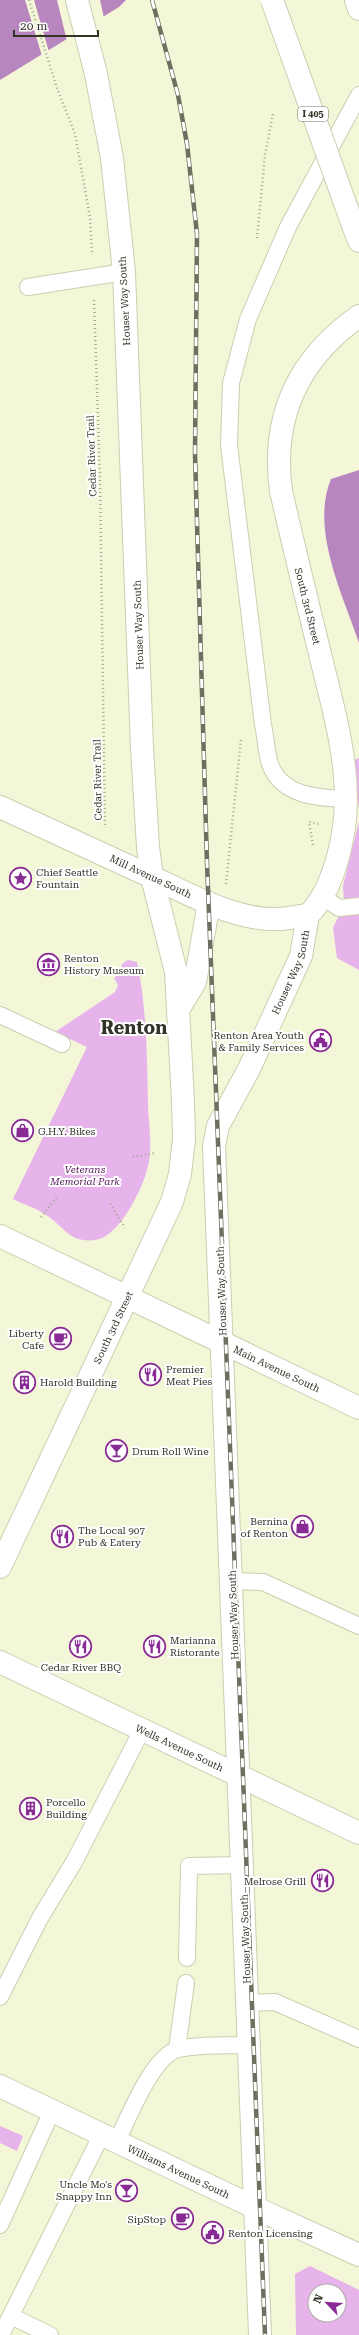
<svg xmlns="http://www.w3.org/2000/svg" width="359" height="2335" font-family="'Roboto Serif',serif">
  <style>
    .green { fill: #e6b3eb; fill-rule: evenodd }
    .water { fill: #b886be }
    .pier { fill: #f4f6d8 }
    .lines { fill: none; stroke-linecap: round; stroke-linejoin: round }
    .lane-casing { stroke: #ccceb1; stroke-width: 18 }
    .street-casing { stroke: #ccceb1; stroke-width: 24 }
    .secondary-casing { stroke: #ccceb1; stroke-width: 24 }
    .highway-casing { stroke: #ccceb1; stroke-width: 24 }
    .path { stroke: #a5a690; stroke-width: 2.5; stroke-dasharray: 1 3; stroke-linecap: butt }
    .lane { stroke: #fff; stroke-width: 16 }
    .street { stroke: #fff; stroke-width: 22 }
    .secondary { stroke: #fff; stroke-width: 22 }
    .highway { stroke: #fff; stroke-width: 22 }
    .rail-casing { stroke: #6e6f5e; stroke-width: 4.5 }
    .rail { stroke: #fff; stroke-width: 3; stroke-dasharray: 9; stroke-linecap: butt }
    .highway-bridge-casing { stroke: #ccceb1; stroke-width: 24; stroke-linecap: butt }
    .highway-bridge { stroke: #fff; stroke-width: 22 }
    .labels { text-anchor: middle; stroke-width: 4; stroke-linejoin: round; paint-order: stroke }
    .shield { fill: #fff; stroke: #707068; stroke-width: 1 }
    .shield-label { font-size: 9px; font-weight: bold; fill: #333328 }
    .street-label { font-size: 10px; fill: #333328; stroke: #fff }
    .poi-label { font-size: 10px; fill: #333328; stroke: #fff; text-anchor: start }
    .park-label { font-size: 10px; font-style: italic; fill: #55185d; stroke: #fff }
    .town-label { font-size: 18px; font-weight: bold; fill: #333328; stroke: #fff }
  </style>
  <rect width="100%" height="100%" fill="#f4f6d8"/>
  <path class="green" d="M359 758V808L351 761Z
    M359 821V970L337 958 333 928 344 904 343 886Z
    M128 960 137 962C147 1009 147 1059 148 1107 149 1127 153 1151 147 1170 142 1190 118 1238 95 1240 70 1243 65 1228 49 1217 39 1209 25 1205 13 1199L87 1047 55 1032 115 992 118 985 114 978 120 973 122 964Z
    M0 2126 23 2136 17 2151 0 2143Z
    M310 2266 359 2290V2335H296L295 2274ZM315 2291H339V2315H315Z"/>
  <path class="water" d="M0 0H126L119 7 0 80Z
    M359 470V643C343 595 310 529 331 479Z"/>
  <path class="pier" d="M25 0H34L49 52 42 56Z
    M57 0H100L104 18 67 41Z"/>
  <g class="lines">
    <defs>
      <path id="lane" d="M28 287 124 272
        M346 799C318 798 281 796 270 764 266 752 266 737 263 725L229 445 231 383 248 319 288 227 359 95
        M323 897 339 908 359 906
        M0 1015 62 1044
        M232 1581 263 1582 359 1626
        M187 1958 189 1866 243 1865
        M0 1997 40 1918 74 1862 142 1730
        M248 2003 275 2002 359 2039
        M177 2049 186 1983
        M117 2141C128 2119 153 2054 179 2049 201 2044 227 2046 249 2045
        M0 2225 52 2111
        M11 2316 50 2335
        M1 2335 102 2134"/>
      <g id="street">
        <path d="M152 877C189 894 236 921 278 919 288 919 298 916 308 915"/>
        <path d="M308 915C334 891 346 834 346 799 346 753 333 707 322 662 308 605 294 548 281 491 271 417 298 359 359 316"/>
        <path id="s1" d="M260 2335 214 1146 218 1126 249 1069 301 956 308 915"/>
      </g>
      <g id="secondary">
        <path d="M0 807 152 877"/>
        <path d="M178 1010 195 982 209 903"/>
        <path id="s2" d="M0 1236 359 1408"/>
        <path id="s3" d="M0 1567 172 1202 180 1174 184 1139 183 1101 176 972 152 877 148 847 142 748 124 272 112 158 96 74 77 0"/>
        <path id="s4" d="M0 1662 359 1833"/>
        <path id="s5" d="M0 2086 256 2208 359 2255"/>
      </g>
      <path id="highway" d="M356 0 359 9
        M354 228 359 241"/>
    </defs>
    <use href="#lane" class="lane-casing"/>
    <use href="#street" class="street-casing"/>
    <use href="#secondary" class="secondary-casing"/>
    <use href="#highway" class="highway-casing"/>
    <path class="path" d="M29 0 57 88 75 134 90 217 92 255
      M257 238 265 155 273 114
      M94 300 100 478 105 828
      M313 845 309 822 319 824
      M226 884 241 739
      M133 1157 155 1153
      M110 1204 125 1228
      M41 1217 57 1197"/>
    <use href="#lane" class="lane"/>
    <use href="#street" class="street"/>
    <use href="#secondary" class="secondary"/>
    <use href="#highway" class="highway"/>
    <defs>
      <path id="rail" d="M152 0 178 95 187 144 197 234 195 454 207 863 265 2335"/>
    </defs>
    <use href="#rail" class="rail-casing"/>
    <use href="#rail" class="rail"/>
    <defs>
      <path id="highway-bridge" d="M272 0 354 228"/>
    </defs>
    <use href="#highway-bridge" class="highway-bridge-casing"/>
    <use href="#highway-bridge" class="highway-bridge"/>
  </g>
  <defs>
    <symbol id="sight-ring" viewBox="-11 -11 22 22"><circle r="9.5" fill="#fff" stroke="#892b95" stroke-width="1.5"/><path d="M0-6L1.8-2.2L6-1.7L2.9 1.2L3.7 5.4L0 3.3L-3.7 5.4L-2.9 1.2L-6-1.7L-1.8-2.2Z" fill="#892b95"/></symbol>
    <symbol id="museum-ring" viewBox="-11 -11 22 22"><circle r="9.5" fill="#fff" stroke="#892b95" stroke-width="1.5"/><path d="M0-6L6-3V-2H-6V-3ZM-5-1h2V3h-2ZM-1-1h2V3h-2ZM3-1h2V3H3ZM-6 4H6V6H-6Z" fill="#892b95"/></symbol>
    <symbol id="civic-ring" viewBox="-11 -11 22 22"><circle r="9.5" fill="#fff" stroke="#892b95" stroke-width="1.5"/><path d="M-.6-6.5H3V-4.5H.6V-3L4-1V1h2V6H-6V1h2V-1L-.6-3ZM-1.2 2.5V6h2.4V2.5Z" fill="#892b95"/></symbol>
    <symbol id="shop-ring" viewBox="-11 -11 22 22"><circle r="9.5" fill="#fff" stroke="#892b95" stroke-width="1.5"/><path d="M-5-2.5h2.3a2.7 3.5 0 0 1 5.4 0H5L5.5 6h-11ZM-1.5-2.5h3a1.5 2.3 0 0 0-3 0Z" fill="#892b95"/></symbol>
    <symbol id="cafe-ring" viewBox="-11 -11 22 22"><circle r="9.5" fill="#fff" stroke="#892b95" stroke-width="1.5"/><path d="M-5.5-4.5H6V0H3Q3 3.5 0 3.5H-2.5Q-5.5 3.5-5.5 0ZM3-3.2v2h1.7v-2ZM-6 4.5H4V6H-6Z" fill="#892b95"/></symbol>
    <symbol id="restaurant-ring" viewBox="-11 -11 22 22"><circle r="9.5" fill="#fff" stroke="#892b95" stroke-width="1.5"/><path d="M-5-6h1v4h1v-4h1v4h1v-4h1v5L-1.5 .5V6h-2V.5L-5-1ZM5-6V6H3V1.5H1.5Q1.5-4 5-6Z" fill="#892b95"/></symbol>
    <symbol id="building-ring" viewBox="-11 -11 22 22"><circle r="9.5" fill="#fff" stroke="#892b95" stroke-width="1.5"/><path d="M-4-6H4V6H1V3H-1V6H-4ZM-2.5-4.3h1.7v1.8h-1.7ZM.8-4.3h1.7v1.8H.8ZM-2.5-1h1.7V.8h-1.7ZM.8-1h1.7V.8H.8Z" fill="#892b95"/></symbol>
    <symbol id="bar-ring" viewBox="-11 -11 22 22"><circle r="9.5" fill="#fff" stroke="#892b95" stroke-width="1.5"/><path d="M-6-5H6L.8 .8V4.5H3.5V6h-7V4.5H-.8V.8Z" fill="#892b95"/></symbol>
  </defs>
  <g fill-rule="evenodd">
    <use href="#sight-ring" x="8" y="866" width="25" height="25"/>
    <use href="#museum-ring" x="36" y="952" width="25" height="25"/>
    <use href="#civic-ring" x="308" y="1028" width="25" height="25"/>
    <use href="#shop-ring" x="10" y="1118" width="25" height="25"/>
    <use href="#cafe-ring" x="48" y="1326" width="25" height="25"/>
    <use href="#restaurant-ring" x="138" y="1362" width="25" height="25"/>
    <use href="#building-ring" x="12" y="1370" width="25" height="25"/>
    <use href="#bar-ring" x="104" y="1438" width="25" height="25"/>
    <use href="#shop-ring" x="290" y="1514" width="25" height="25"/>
    <use href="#restaurant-ring" x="50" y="1524" width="25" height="25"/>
    <use href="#restaurant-ring" x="142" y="1634" width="25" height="25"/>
    <use href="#restaurant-ring" x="68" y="1634" width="25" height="25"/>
    <use href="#building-ring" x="18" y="1796" width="25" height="25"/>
    <use href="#restaurant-ring" x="310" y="1868" width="25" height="25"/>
    <use href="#bar-ring" x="114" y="2178" width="25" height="25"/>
    <use href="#cafe-ring" x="170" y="2206" width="25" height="25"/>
    <use href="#civic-ring" x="200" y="2220" width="25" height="25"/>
  </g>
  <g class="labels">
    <rect class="shield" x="298" y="107" width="30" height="14" rx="3"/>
    <g class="shield-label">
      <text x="313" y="117">I 405</text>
    </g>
    <g class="street-label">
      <text transform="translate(124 301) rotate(-93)" y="4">Houser Way South</text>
      <text transform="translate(91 456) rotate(-92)" y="4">Cedar River Trail</text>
      <text transform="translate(308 606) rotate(76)" y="4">South 3rd Street</text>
      <text transform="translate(138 625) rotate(-92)" y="4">Houser Way South</text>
      <text transform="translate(97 780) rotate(-91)" y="4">Cedar River Trail</text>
      <text transform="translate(151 876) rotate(25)" y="4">Mill Avenue South</text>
      <text dy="4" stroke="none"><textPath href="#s1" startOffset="1381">Houser Way South</textPath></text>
      <text transform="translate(221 1291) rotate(-92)" y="4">Houser Way South</text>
      <text dy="4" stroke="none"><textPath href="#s3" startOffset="265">South 3rd Street</textPath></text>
      <text dy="4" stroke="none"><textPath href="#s2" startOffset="307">Main Avenue South</textPath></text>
      <text transform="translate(233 1615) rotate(-92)" y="4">Houser Way South</text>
      <text dy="4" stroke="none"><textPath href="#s4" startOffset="199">Wells Avenue South</textPath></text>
      <text transform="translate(245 1939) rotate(-92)" y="4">Houser Way South</text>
      <text dy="4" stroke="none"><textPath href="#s5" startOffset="198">Williams Avenue South</textPath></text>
    </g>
    <g class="poi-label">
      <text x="36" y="876">Chief Seattle<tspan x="36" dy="12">Fountain</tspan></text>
      <text x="64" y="962">Renton<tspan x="64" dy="12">History Museum</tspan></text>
      <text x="304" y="1039" text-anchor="end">Renton Area Youth<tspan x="304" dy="12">&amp; Family Services</tspan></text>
      <text x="38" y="1135">G.H.Y. Bikes</text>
      <text x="44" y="1337" text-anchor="end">Liberty<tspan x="44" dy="12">Cafe</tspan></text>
      <text x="166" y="1373">Premier<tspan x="166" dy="12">Meat Pies</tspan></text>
      <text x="40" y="1386">Harold Building</text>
      <text x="132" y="1455">Drum Roll Wine</text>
      <text x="288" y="1525" text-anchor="end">Bernina<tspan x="288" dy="12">of Renton</tspan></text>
      <text x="78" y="1534">The Local 907<tspan x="78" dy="12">Pub &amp; Eatery</tspan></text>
      <text x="170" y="1644">Marianna<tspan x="170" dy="12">Ristorante</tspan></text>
      <text x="81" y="1671" text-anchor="middle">Cedar River BBQ</text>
      <text x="46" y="1806">Porcello<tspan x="46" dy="12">Building</tspan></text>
      <text x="306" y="1885" text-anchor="end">Melrose Grill</text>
      <text x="112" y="2188" text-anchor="end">Uncle Mo's<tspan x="112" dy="12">Snappy Inn</tspan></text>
      <text x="166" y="2223" text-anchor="end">SipStop</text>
      <text x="228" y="2237">Renton Licensing</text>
    </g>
    <g class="park-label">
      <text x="85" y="1173">Veterans<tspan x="85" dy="12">Memorial Park</tspan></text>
    </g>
    <g class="town-label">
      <text x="134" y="1034">Renton</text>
    </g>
  </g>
  <g transform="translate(327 2303) rotate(295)"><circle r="19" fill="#ffffff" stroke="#adada9"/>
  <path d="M0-3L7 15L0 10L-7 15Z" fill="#892b95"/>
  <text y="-6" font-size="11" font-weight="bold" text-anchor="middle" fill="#333328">N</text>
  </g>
  <path d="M14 30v6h84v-6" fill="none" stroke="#333328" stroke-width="2"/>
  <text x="20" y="30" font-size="12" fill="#333328" stroke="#ffffff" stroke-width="3" paint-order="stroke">20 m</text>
</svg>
